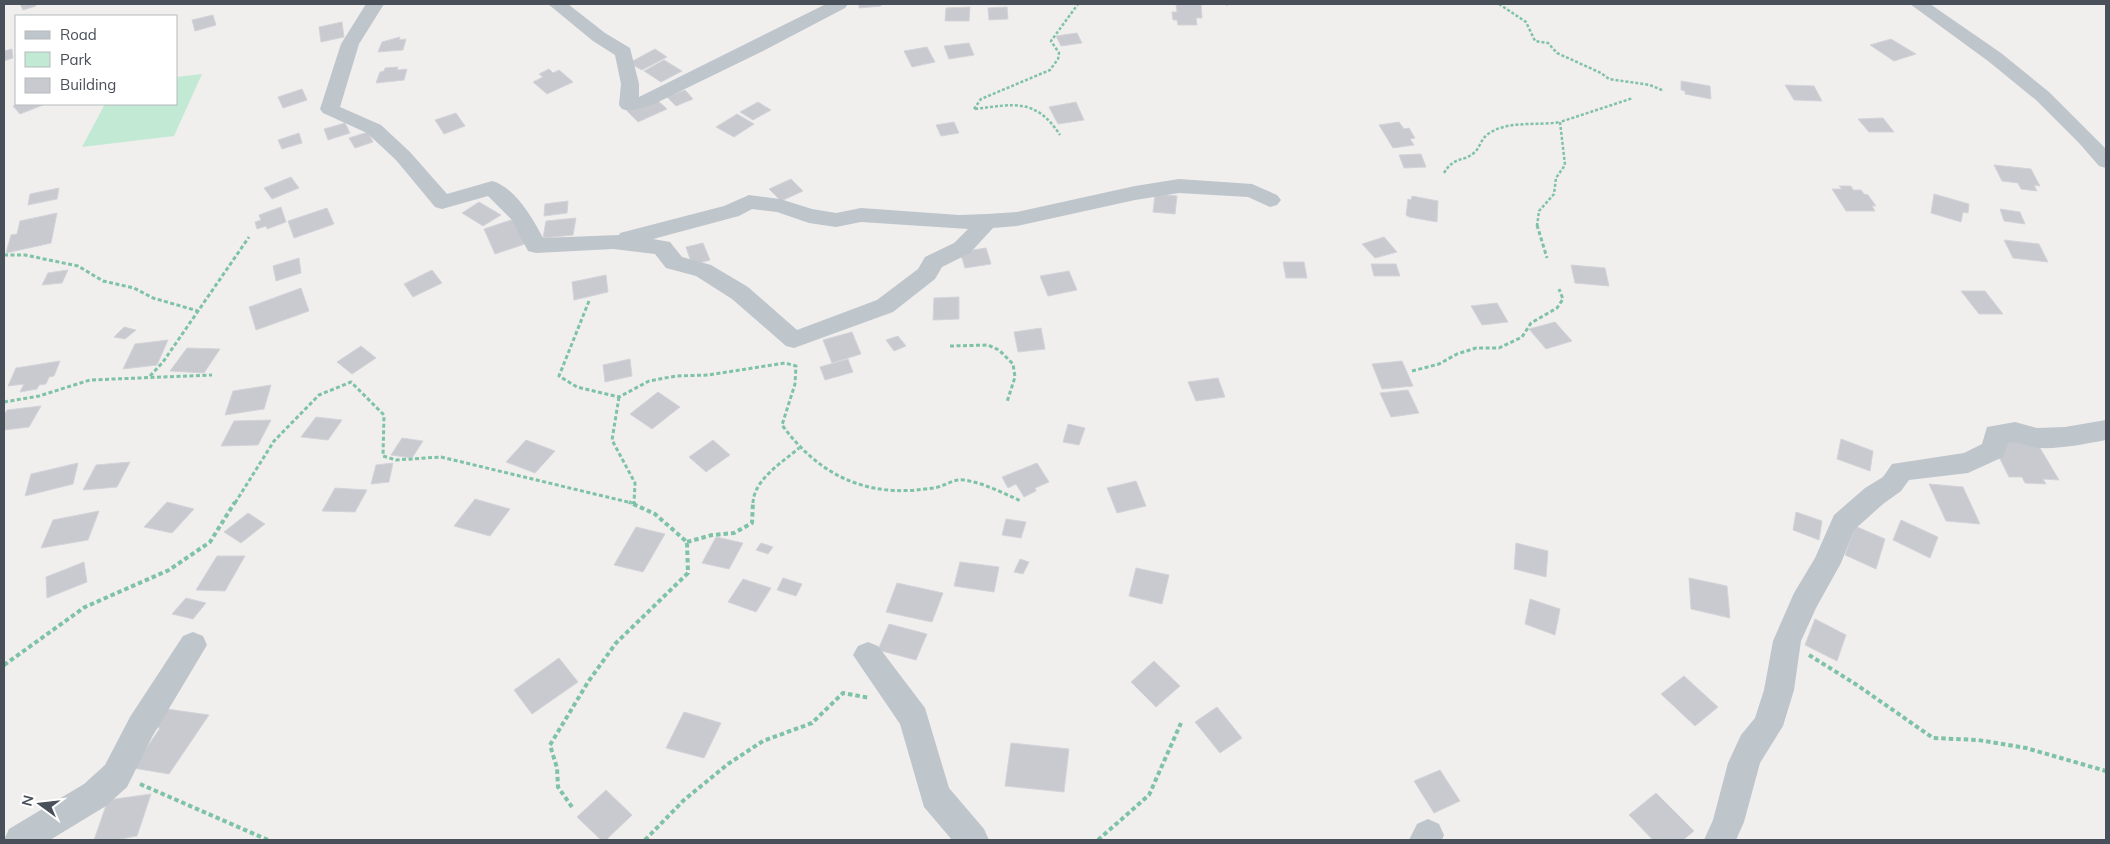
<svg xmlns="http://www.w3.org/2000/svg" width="2110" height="844" font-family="Mulish,sans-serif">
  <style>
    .green { fill: #c2e9d3 }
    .building { fill: #c9cad0; stroke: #d3d4d9 }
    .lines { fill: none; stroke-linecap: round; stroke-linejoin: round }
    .path-far2 { stroke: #7ec3a5; stroke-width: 2.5; stroke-dasharray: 3 2; stroke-linecap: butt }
    .path-far1 { stroke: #7ec3a5; stroke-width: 3; stroke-dasharray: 4 2.5; stroke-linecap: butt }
    .path { stroke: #7ec3a5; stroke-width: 4; stroke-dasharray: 4.5 3; stroke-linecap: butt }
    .minor { fill: #bec5cb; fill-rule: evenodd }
  </style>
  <rect width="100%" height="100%" fill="#f1eeee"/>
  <path class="green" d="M202 74 174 136 82 147 105 104H176V77Z"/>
  <path class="building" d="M20 4H35L36 6 23 10Z
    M859 4H881V6L859 8Z
    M1176 4H1201L1202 18H1196L1197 25H1178L1177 20H1173L1172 12H1177Z
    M970 7 969 21H945L946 8Z
    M1007 7 1008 19 989 20 988 8Z
    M213 15 216 25 195 31 192 20Z
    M342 22 344 37 321 42 319 27Z
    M1077 33 1082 43 1061 46 1056 36Z
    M400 37 399 40 406 39 403 50 378 52 382 42Z
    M1891 39 1916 54 1894 61 1870 45Z
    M969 43 974 55 949 59 944 46Z
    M927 47 935 62 912 67 904 51Z
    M12 49 13 58 4 61V51Z
    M655 49 667 57 642 70 629 63Z
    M664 60 682 71 661 82 644 71Z
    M398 67 397 70 407 69 404 80 376 83 380 72 384 71 385 68Z
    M549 69 553 73 559 70 573 82 547 94 533 82 543 77 539 74Z
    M1681 81 1710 86 1711 99 1685 94V91L1681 90Z
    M1785 85 1814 86 1822 101 1794 100Z
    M302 89 307 100 283 108 278 97Z
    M685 90 693 99 676 106 667 97Z
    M656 99 667 109 638 122 627 111Z
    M758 102 771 110 753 120 740 112Z
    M1076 102 1084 120 1058 124 1049 107Z
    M19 104H42L43 105 20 114 13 106Z
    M456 113 465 126 444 134 435 120Z
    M737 114 754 124 734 137 716 127Z
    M1883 118 1894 132H1869L1858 119Z
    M954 122 959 133 941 136 936 125Z
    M1399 122 1404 129 1409 128 1415 138 1410 139 1414 145 1393 148 1379 125Z
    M345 123 350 133 328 140 324 129Z
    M368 132 373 142 355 148 349 138Z
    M299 133 302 143 282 149 278 140Z
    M1421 154 1426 167 1404 168 1399 155Z
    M1994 165 2031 169 2040 186 2034 185 2037 191 2021 189 2018 183 2002 181Z
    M291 177 299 188 272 199 264 188Z
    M791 179 803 191 781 201 769 189Z
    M1839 186H1851L1853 190H1861L1864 194 1868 195 1876 206H1872L1875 211H1846L1832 189H1842Z
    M59 188 57 199 28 205 30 194Z
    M1155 194 1177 196 1175 214 1153 212Z
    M1934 194 1969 204 1968 213 1963 212 1961 222 1931 213Z
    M1412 196 1438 201 1437 222 1409 217 1406 215 1408 199 1411 200Z
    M568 201 567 213 544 216 545 204Z
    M479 202 501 215 483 226 462 213Z
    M281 207 286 222 267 229 266 226 257 229 255 222 261 220 259 215Z
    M327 208 334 224 294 238 288 221Z
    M2000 209 2020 212 2025 224 2004 221Z
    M57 213 51 243 6 253 11 235 17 234 20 221Z
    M576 218 573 235 543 238 546 221Z
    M514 219 525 244 495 254 484 229Z
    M1384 237 1397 252 1375 258 1362 244Z
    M2004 240 2039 244 2048 262 2013 258Z
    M703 243 710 260 692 265 686 247Z
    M986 248 991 264 965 268 960 252Z
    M299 258 301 273 276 281 273 266Z
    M1283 262H1304L1307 278H1286Z
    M1371 264H1396L1400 276H1374Z
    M1571 265 1605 268 1609 286 1575 283Z
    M68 270 62 283 42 285 48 273Z
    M432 270 442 283 413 297 404 284Z
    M1069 271 1077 290 1048 296 1040 276Z
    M606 275 608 292 574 300 572 282Z
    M301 288 309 311 256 330 249 307Z
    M1961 291H1985L2003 314H1979Z
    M959 297V319L933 320 934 298Z
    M1497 303 1508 322 1482 325 1471 306Z
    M1555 322 1572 341 1546 349 1529 329Z
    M124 327 136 330 125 339 114 337Z
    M1041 328 1045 349 1018 352 1014 332Z
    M852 332 861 354 832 363 823 340Z
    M898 336 906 346 894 351 886 340Z
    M168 340 157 365 123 369 135 344Z
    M361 346 376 358 352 374 337 362Z
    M187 348 220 349 204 373 170 371Z
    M630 359 632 376 605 382 603 365Z
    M848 359 853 372 825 380 820 367Z
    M60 361 54 376 49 377 46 384 39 385 37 389 20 392 24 384 8 386 16 368Z
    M1402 361 1413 386 1382 389 1372 364Z
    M1218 378 1225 397 1196 401 1188 382Z
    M271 385 264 409 225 415 233 391Z
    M1408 390 1419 413 1391 417 1380 393Z
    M658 392 680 407 652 429 630 414Z
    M41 406 29 427 4 430V415L7 410Z
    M316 417 342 420 328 440 301 437Z
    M271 420 258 445 221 446 234 421Z
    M1068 424 1085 428 1079 445 1063 442Z
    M402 438 423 441 412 458 391 455Z
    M1841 439 1873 451 1870 471 1837 459Z
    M526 440 555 451 535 473 506 462Z
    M713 440 730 455 706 472 689 457Z
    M1995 441 2037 443 2059 480 2043 479 2046 484 2025 483 2022 477H2009L1997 453Z
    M130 462 117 487 83 490 96 465Z
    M78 463 73 484 25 496 31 474Z
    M393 463 389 482 371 484 376 465Z
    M1037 463 1049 482 1035 488 1036 491 1024 497 1016 484 1008 488 1002 477Z
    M1136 481 1146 506 1117 513 1107 488Z
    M1929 484 1963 487 1980 524 1946 521Z
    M335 488 367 490 355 512 322 511Z
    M475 499 510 509 490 536 454 526Z
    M167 502 194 509 172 533 144 527Z
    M99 511 88 540 41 548 53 520Z
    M1796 512 1822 521 1819 540 1793 530Z
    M248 513 265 524 241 543 224 532Z
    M1006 519 1026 522 1021 538 1002 535Z
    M1901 520 1938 537 1930 558 1893 540Z
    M1855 526 1885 539 1876 569 1845 555Z
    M636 527 665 534 643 572 614 565Z
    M716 537 743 543 729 569 702 563Z
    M761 543 773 547 768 554 756 550Z
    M1516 543 1548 551 1546 577 1514 569Z
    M217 556H245L225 591 196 590Z
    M1020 559 1029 562 1023 574 1014 572Z
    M84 562 87 582 47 598 46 577Z
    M960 562 999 567 994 592 954 586Z
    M1136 568 1169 575 1162 604 1129 596Z
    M783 578 802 584 796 596 777 590Z
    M1689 578 1727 586 1730 618 1691 609Z
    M743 579 771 588 756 612 728 602Z
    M897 583 943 593 932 622 886 612Z
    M186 598 206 603 193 619 172 614Z
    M1530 599 1560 609 1555 635 1525 624Z
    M1815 619 1846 635 1837 661 1805 645Z
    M889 624 927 634 916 660 878 650Z
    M559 658 578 682 532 714 514 690Z
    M1154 661 1180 686 1156 707 1131 682Z
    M1684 676 1718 707 1695 726 1661 694Z
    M1217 707 1242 738 1220 753 1195 722Z
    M160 708 209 715 169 774 133 768 160 728 148 727Z
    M684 712 721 723 704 758 666 748Z
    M1011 743 1069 749 1064 792 1005 786Z
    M1440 770 1460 801 1434 813 1414 781Z
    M606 790 632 815 606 840H601L577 817Z
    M1656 793 1694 831 1683 840H1653L1629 815Z
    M151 794 137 836 115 840H94L108 800Z"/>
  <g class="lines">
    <path class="path-far2" d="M1226 4H1228
      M1499 4 1526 22 1535 41 1548 43 1557 53 1601 73 1609 79 1650 85 1664 91
      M974 109 981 99 1050 70 1058 59 1059 53 1051 41 1078 4
      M975 109C1014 104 1036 98 1060 135
      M1444 173C1455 155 1463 163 1475 152 1480 147 1481 139 1488 134 1507 120 1538 126 1560 122
      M1537 226 1539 211 1554 194 1556 178 1565 165 1560 122 1633 98"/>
    <path class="path-far1" d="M1537 225 1547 258
      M4 255H25L78 266 103 281 134 288 153 298 198 311
      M589 301 559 376 577 387 619 397 649 381 676 376 708 375 785 363 796 366 795 384 782 425C815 470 858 495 916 490 923 489 931 489 938 487 948 484 954 479 964 480 984 483 1003 493 1021 501
      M950 346 988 345 999 350 1013 364 1015 377 1007 402
      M1412 371 1439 364 1457 354 1476 348H1499L1522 337 1531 323 1557 308 1563 299 1559 289
      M150 376 163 362 249 237
      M619 397 612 440 635 483 634 503
      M4 402 39 396 90 380 212 375
      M235 503 274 441 319 395 351 382 384 415 383 456 396 460 441 457 632 503
      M753 503C754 479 783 462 799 448"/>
    <path class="path" d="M634 504V502
      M687 542 712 535 734 533 752 523 753 502
      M1809 655 1857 685 1933 738 1978 740 2026 748 2106 771
      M4 665 85 607 169 570 210 542 235 502
      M140 784 268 840
      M572 807 558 787 557 768 550 745 588 682 616 643 688 573 687 542 655 514 629 502
      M645 840 684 800 728 764 763 741 812 723 843 693 870 698
      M1098 840 1149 795 1181 723"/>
    <path class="minor" d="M366 4H384L359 44 340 107 381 125 410 152 447 194 492 181C515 187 533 219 543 238L619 235 620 233 724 206 749 195 780 199 812 209 836 213 861 208 959 215 987 214 1017 212 1135 186 1179 179 1252 184 1277 195 1281 200 1277 205 1270 207 1248 197 1179 193 1135 200 1017 226 993 228 970 253 942 267 935 279 893 312 794 348 786 346 732 299 696 276 666 268 655 254 613 249 536 253 528 251 512 220 488 196 442 209 435 207 396 160 367 133 323 113 320 109 341 44ZM752 209 777 212 809 223 836 227 861 222 968 229 954 243 925 257 918 269 877 300 797 330 748 287 711 265 682 257 670 242 653 239 739 216Z
      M548 4H568L605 33 630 48 639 84V97L826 4H848L845 8 763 51 652 105 629 111 622 109 619 105 621 84 615 55 593 41Z
      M1910 4H1930L2001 53 2049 92 2106 149V168L2099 166 2079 143 2036 100 1988 61Z
      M2106 420V440C2084 444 2061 449 2039 448 2028 447 2019 441 2008 443L2003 457 1968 473 1909 480 1901 491 1883 504 1854 530 1841 563 1816 608 1801 641 1794 690 1783 726 1760 763 1744 822 1736 840H1704L1713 820 1728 763 1741 735 1755 718 1764 690 1773 641 1794 593 1815 558 1834 515 1865 488 1883 477 1892 464 1964 453 1982 444 1987 427 2015 422 2037 428 2065 427Z
      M193 632 203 636 207 645 152 737 127 787 106 806 50 840H4L9 829 84 784 105 765 130 717 183 636Z
      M868 642 878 646 925 708 949 788 984 829 989 840H952L924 807 900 724 853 655 858 646Z
      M1428 819 1439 824 1444 835 1442 840H1409L1417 824Z"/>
  </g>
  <rect width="2110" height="844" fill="none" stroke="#495059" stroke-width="10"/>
  <rect x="15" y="15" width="162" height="90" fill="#ffffff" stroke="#b6b9bd"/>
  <rect x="25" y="31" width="25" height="8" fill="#bec5cb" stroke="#b6b9bd"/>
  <text x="60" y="40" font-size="15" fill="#495059">Road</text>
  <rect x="25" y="52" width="25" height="15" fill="#c2e9d3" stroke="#b6b9bd"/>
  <text x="60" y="65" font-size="15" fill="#495059">Park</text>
  <rect x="25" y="78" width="25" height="15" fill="#c9cad0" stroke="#b6b9bd"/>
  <text x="60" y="90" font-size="15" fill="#495059">Building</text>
  <g transform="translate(40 804) rotate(285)" stroke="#ffffff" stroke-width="4" paint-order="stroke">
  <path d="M0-4L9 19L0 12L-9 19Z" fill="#495059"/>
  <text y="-8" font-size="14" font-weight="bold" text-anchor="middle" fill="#495059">N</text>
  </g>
</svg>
